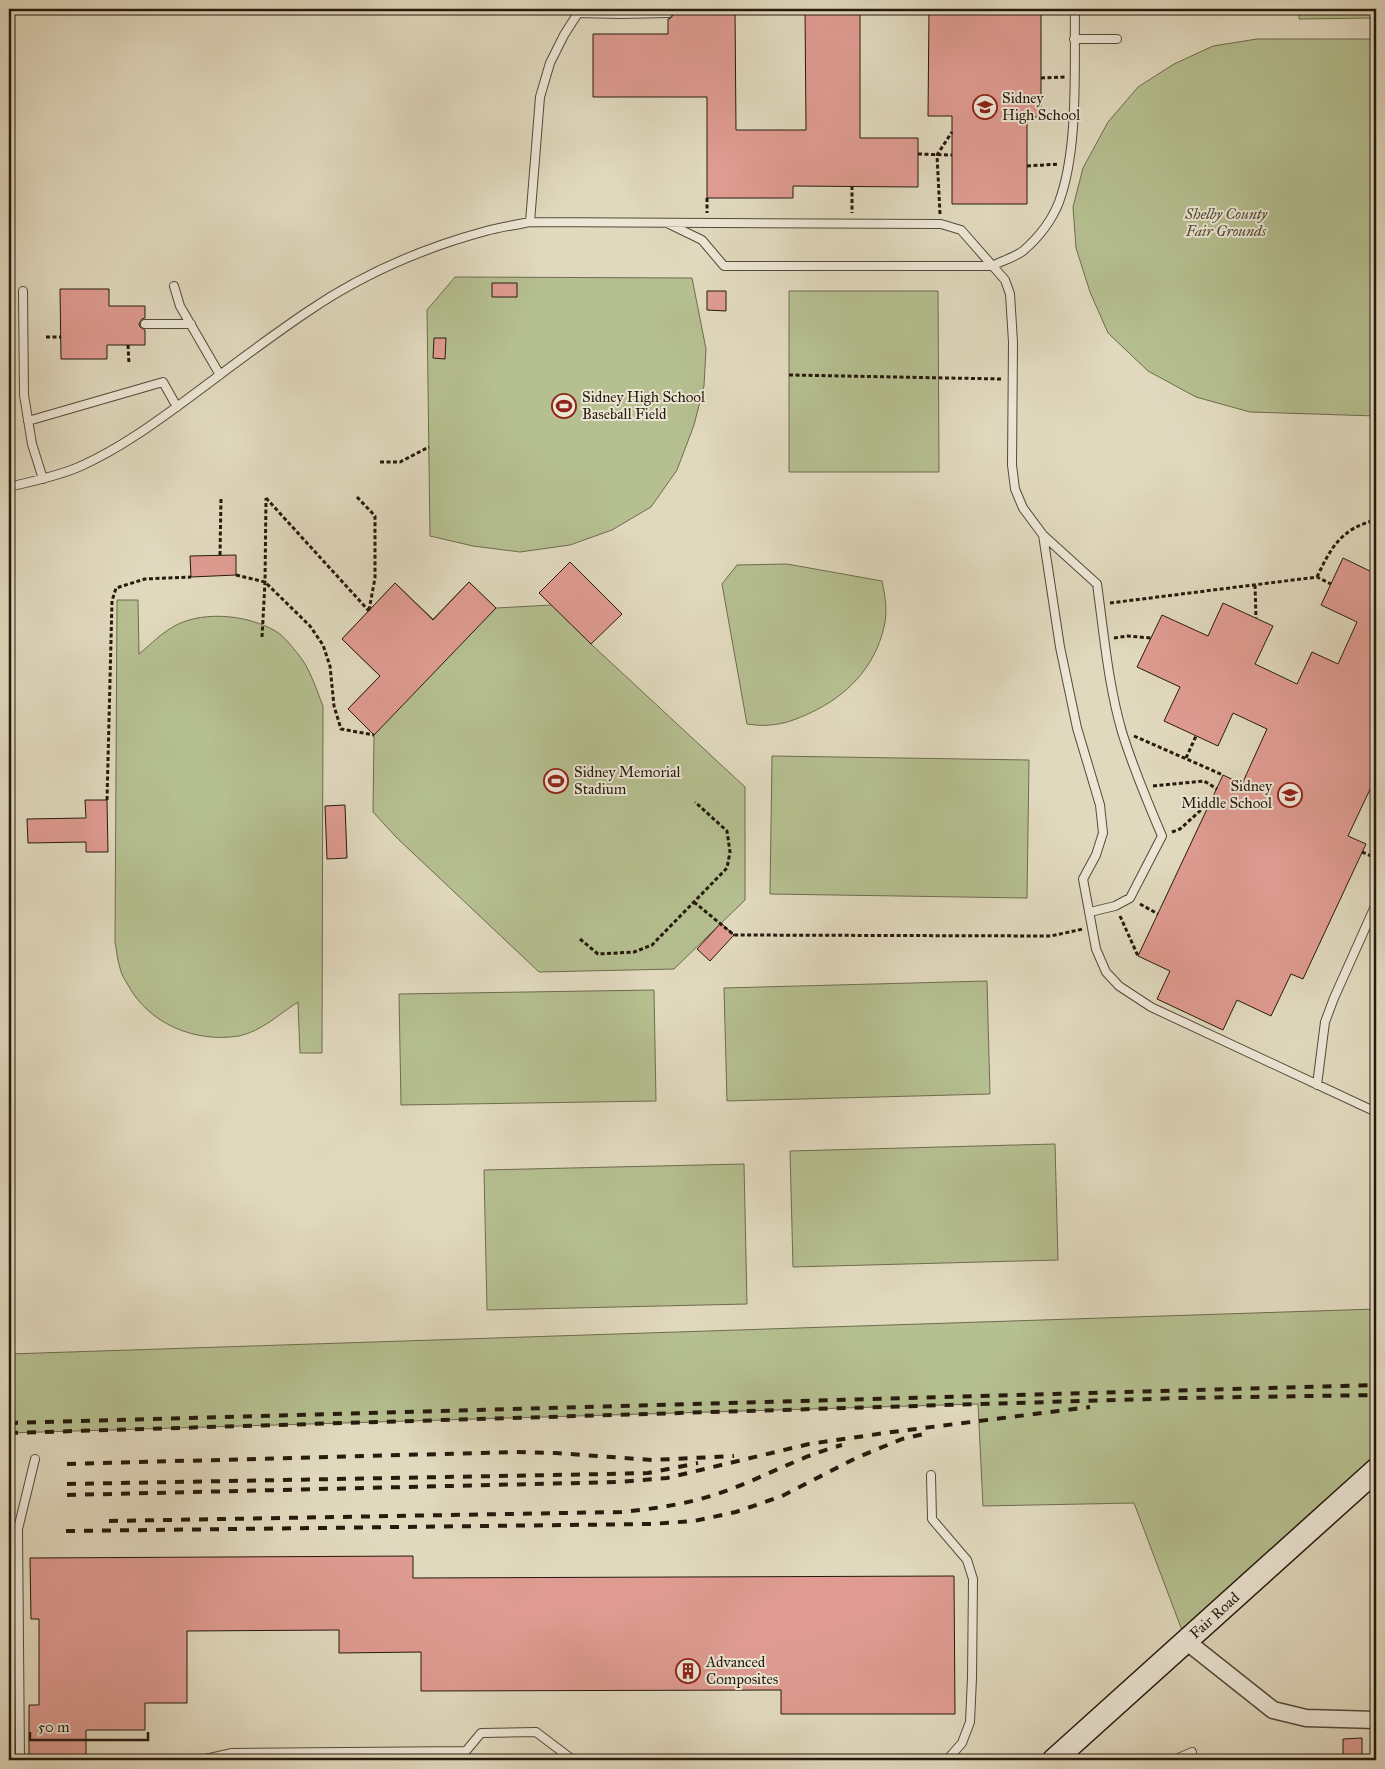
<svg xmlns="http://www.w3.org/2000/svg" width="1385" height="1769" font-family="'IM FELL Great Primer',serif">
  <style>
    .green { fill: #b5bf90; stroke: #6e6c4e }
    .building { fill: #df9b91; stroke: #261a0c }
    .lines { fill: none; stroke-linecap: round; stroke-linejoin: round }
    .lane-casing { stroke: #554a38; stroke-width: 10 }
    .street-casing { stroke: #554a38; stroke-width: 19 }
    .secondary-casing { stroke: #261a0c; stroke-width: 25 }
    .path { stroke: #261a0c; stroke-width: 3; stroke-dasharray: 4 2.5; stroke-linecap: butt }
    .lane { stroke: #ece6d5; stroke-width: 8 }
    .street { stroke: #ece6d5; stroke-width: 16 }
    .secondary { stroke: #ece6d5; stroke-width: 22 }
    .rail { stroke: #261a0c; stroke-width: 4; stroke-dasharray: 9 9; stroke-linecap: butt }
    .labels { text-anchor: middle; stroke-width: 4; stroke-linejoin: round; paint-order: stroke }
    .poi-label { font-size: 15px; fill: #261a0c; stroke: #ece6d5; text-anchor: start }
    .park-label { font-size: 15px; font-style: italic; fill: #514c34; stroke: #ece6d5 }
    .street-label { font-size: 15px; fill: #261a0c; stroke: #ece6d5 }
  </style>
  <rect width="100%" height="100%" fill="#e1d9be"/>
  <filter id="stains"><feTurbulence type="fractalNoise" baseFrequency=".004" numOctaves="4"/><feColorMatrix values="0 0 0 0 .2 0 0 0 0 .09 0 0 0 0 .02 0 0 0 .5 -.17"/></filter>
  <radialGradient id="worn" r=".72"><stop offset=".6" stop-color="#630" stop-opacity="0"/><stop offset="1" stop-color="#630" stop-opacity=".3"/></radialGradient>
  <path class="green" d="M1299 9H1371V18L1299 19Z
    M1257 39H1376V416L1250 412 1196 397 1148 371 1108 333 1090 292 1076 248 1073 207 1083 168 1108 122 1138 87 1174 64 1213 46Z
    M455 277 692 278 706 349 704 386 694 425 677 470 651 507 612 530 570 545 520 552 473 546 430 536 427 310Z
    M789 291H938L939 472H789Z
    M787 564 882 581C885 595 888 612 884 627 875 667 847 696 810 713 797 719 785 724 770 725 763 726 755 725 747 724L722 584 737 565Z
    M469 582 496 608 552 605 591 644 745 787V900L674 969 539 972 397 838 373 812 374 735 348 709 380 676 342 639 395 583 433 619Z
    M117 600H138L139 654C148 647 157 637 168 630 197 609 248 614 277 632 285 637 292 647 298 654 310 668 316 689 323 706L322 1053H300L298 1002C279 1014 262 1031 239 1036 195 1043 149 1024 128 985 125 980 121 974 120 968 117 960 117 950 115 942Z
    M772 756 1029 760 1027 898 770 894Z
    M987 981 990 1094 727 1101 724 988Z
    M654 990 656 1101 401 1105 399 994Z
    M1055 1144 1058 1260 793 1267 790 1151Z
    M744 1164 747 1304 487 1310 484 1170Z
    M1376 1309V1470L1186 1641 1134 1503 983 1506 978 1404 9 1433V1354Z"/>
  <path class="building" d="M672 9H735L736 130H806L805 9H860V138H918V187L793 186V198H707V97H593V34H668V19L671 18 674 13Z
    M929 9H1041V117H1027V204H952V116H928Z
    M492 283H517V297H492Z
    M60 289H109V306H145V318L142 319 139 324 140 327 145 330V345H107V359H61Z
    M707 291H726V311L707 310Z
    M434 338H446L445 359 433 358Z
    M236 555V575L191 577 190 556Z
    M1343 558 1376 574V784L1373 783 1348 836 1366 844 1303 979 1291 974 1271 1016 1237 1000 1223 1030 1157 999 1170 971 1138 956 1223 775 1242 784 1267 729 1233 713 1218 746 1164 721 1180 687 1137 667 1162 615 1208 636 1223 603 1273 626 1255 664 1297 684 1312 652 1338 664 1357 622 1321 605Z
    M570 562 622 614 591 644 539 593Z
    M469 582 496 608 374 735 348 709 380 676 342 639 395 583 433 620Z
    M85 800H107L108 852H86V842L28 843 27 819 86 818Z
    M345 805 347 858 327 859 325 806Z
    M721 923 734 935 710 961 697 949Z
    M413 1556V1578L954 1576 955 1714H781V1690L421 1691V1652L339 1653V1630L187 1631V1703H145V1730H86V1760H29V1705H39V1619H31L30 1558Z
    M1362 1738V1760H1343V1739Z"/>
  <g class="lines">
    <defs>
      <path id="lane" d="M621 14 668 13
        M1074 39H1117
        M530 222 540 97 550 63 564 35 578 13 621 14V9
        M669 224 702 240 724 266H992C1002 261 1015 257 1023 251 1038 238 1052 220 1059 202 1079 148 1074 67 1075 9
        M174 286 180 306 220 375
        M23 291 24 395 32 444 43 479
        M145 324H191
        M28 421 163 382 177 407
        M9 487C33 481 59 476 81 466 121 448 156 422 190 397 229 368 267 339 307 312 361 275 423 248 486 231 500 227 516 225 530 222L941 224 961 230 1005 280 1010 294 1013 342 1012 465 1015 489 1023 508 1043 535 1097 584C1104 634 1108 684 1122 732 1133 767 1147 801 1162 836L1130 898 1115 906 1090 912
        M1043 535 1060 647 1077 728 1100 805 1103 833 1096 855 1083 879 1096 949 1106 972 1119 986 1151 1007 1376 1112
        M1317 1085 1325 1022 1334 998 1376 904
        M931 1475 932 1519 967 1560 973 1579 972 1678 970 1722 962 1743 947 1760
        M20 1760 18 1529 35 1459
        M201 1760 232 1753 466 1751 481 1733 536 1732 573 1760
        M1174 1760 1192 1752"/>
      <path id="street" d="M1186 1641 1273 1710 1306 1718 1376 1720"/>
      <g id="secondary">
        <path id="s1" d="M1054 1760 1376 1470"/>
      </g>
    </defs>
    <use href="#lane" class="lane-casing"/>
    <use href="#street" class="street-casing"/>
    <use href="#secondary" class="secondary-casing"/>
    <path class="path" d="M1041 78 1066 77
      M1041 117 1063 116
      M918 154 952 155
      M1027 166 1059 164
      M852 186V213
      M707 198V213
      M940 214 937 155 952 132
      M46 337H61
      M128 345 129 364
      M789 375 1002 379
      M380 462H400L429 447
      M357 497 375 516V578L369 610
      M266 498 369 611
      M220 555 221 498
      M236 575 265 582 310 626 323 645 330 666 334 706 341 729 374 735
      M1317 577C1331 547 1342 528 1376 520
      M1255 585 1256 618
      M1110 603 1317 577 1331 584
      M262 637 265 582 266 498
      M1114 638 1127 636 1151 638
      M1134 736 1223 775
      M1186 758 1196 736
      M1153 786 1204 781 1217 789
      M107 800 112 601 116 588 145 579 191 577
      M1172 832 1180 829 1211 801
      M1362 852 1376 858
      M694 902 734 935 1051 936 1083 929
      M1140 904 1158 914
      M1120 916 1138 956
      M580 939 598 954 634 952 652 945 727 868 730 852 727 831 695 802"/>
    <use href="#lane" class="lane"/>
    <use href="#street" class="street"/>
    <use href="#secondary" class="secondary"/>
    <path class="rail" d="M9 1423 1376 1385
      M9 1433 1182 1398 1376 1395
      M67 1464 516 1452 556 1453 652 1460 734 1456
      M67 1484 609 1474 648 1473 698 1463
      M67 1495 619 1482 667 1478 809 1444 892 1432 1090 1407
      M109 1521 621 1512C652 1509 681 1505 711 1496 756 1482 797 1457 842 1445
      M66 1531 651 1524 694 1521 736 1512 782 1496 856 1458 902 1439 928 1433"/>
  </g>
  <defs>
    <symbol id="school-ring" viewBox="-11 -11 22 22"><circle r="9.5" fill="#ece6d5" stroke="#8f2418" stroke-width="1.5"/><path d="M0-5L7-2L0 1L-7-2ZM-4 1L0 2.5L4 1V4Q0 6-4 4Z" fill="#8f2418"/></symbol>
    <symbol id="stadium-ring" viewBox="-11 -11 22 22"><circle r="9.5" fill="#ece6d5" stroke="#8f2418" stroke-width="1.5"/><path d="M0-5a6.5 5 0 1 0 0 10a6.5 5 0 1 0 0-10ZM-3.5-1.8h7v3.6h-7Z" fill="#8f2418"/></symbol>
    <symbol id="building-ring" viewBox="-11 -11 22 22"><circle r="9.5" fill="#ece6d5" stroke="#8f2418" stroke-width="1.5"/><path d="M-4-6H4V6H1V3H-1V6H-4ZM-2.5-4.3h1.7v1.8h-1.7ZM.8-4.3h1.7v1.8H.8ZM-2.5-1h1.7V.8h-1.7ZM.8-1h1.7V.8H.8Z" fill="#8f2418"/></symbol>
  </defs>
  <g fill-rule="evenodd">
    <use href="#school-ring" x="971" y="93" width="28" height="28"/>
    <use href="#stadium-ring" x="550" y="392" width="28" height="28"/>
    <use href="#stadium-ring" x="542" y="767" width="28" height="28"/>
    <use href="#school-ring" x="1276" y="781" width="28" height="28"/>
    <use href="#building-ring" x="674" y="1657" width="28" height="28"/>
  </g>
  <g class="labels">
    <g class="poi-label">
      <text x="1002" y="103">Sidney<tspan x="1002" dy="17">High School</tspan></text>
      <text x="582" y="402">Sidney High School<tspan x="582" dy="17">Baseball Field</tspan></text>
      <text x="574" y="777">Sidney Memorial<tspan x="574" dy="17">Stadium</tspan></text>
      <text x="1272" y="791" text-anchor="end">Sidney<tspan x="1272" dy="17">Middle School</tspan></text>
      <text x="706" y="1667">Advanced<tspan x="706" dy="17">Composites</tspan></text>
    </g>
    <g class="park-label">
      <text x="1226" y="219">Shelby County<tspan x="1226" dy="17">Fair Grounds</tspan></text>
    </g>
    <g class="street-label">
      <text dy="5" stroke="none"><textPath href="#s1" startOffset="216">Fair Road</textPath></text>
    </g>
  </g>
  <rect width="1385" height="1769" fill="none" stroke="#e1d9be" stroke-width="30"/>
  <rect x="10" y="10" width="1365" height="1749" fill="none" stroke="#261a0c" stroke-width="2.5"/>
  <rect x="15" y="15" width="1355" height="1739" fill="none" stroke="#261a0c"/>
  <path d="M30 1732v8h118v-8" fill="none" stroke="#261a0c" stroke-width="2.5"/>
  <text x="38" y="1732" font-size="15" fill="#261a0c" stroke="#ece6d5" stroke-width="4" paint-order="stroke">50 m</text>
  <rect width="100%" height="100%" filter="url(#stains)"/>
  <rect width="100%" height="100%" fill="url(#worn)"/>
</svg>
